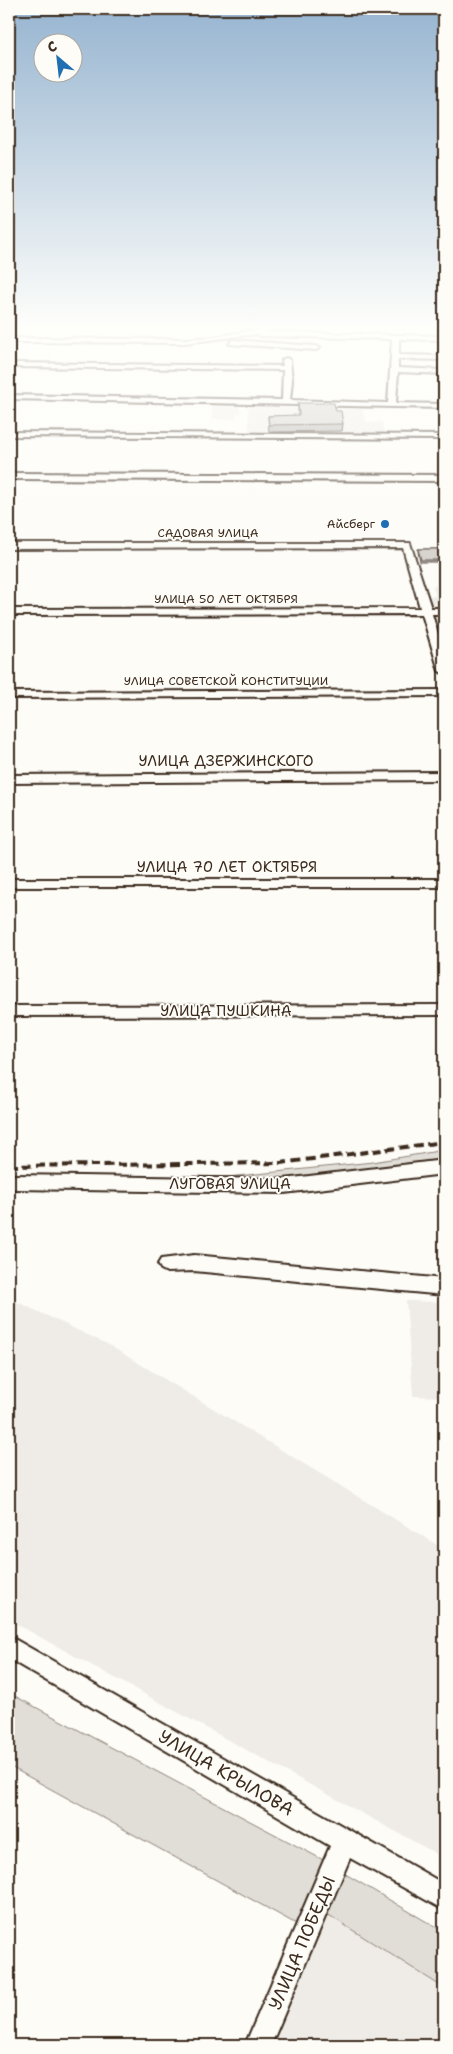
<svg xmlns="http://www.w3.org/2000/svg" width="453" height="2054" font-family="'Shantell Sans',sans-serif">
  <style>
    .built { fill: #efece7 }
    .green { fill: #e1ded7; stroke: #8e847a }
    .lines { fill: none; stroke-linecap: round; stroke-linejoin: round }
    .minor-casing { stroke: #3b2a1e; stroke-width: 4 }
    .minor { fill: #fdfcf7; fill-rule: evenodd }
    .rail { stroke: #3b2a1e; stroke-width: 4; stroke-dasharray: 9 4.5; stroke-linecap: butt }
    .wall { fill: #b0aca7; stroke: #3b2a1e }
    .building { fill: #cdc8c2; stroke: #3b2a1e }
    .poi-dot { fill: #1f6fb2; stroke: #fdfcf7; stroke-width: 2 }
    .labels { text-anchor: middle; stroke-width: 4; stroke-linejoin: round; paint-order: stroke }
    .far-poi-label { font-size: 12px; fill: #3b2a1e; stroke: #fdfcf7; text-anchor: end }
    .far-street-label { font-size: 12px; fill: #3b2a1e; stroke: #fdfcf7 }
    .street-label { font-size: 15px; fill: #3b2a1e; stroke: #fdfcf7 }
    .near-street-label { font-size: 18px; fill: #3b2a1e; stroke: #fdfcf7 }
  </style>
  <rect width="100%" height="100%" fill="#fdfcf7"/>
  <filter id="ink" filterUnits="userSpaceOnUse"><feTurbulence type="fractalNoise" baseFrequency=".02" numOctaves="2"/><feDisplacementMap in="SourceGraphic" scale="10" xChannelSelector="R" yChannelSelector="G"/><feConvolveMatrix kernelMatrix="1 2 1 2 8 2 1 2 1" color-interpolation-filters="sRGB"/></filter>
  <g filter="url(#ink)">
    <path class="built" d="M212 406 240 407 241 413H236V419H212Z
      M248 407 362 409 367 422H382L384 432H249Z
      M444 585V609H430L427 596H436L433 586Z
      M9 1298 107 1344 444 1549V1858L9 1620Z
      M406 1301 444 1302V1397L413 1396Z
      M324 1912 444 1988V2045H269Z"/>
    <path class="green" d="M444 1150V1163L282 1181 208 1179 373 1162Z
      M9 1693 327 1862 298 1925 9 1766Z
      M342 1872 444 1932V1988L324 1912Z"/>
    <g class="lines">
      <defs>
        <path id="minor" d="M261 329H274L266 332 444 336V340L399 339V355L444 356V360L398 359V368L444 370V374L398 372 396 403 444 404V408L9 399V395L282 400 283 370 9 367V363L283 366 282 360 286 358 290 360 292 381 290 400 388 403 392 339 260 336 257 334 185 343 9 342V338L185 339 213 337Z
          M232 340 316 346 320 348 316 350 229 344Z
          M9 432 444 435V439L9 436Z
          M9 473 444 475V481L9 479Z
          M9 543H410L431 608H444V614H432L444 654V674L439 671 422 614 9 615V609L420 608 403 548 9 549Z
          M444 690V696L9 698V692Z
          M444 772V780L9 783V775Z
          M9 879H444V887H9Z
          M444 1005V1015L9 1016V1006Z
          M444 1160V1174L284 1193 15 1189 9 1186V1177L15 1175 284 1179Z
          M194 1255 444 1279V1295L194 1271 167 1272 161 1269 158 1264 161 1259Z
          M9 1636 444 1884V1910L350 1858 271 2045H245L330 1846 9 1659Z"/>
      </defs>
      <use href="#minor" class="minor-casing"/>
      <use href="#minor" class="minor"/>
      <path class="rail" d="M9 1166 281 1163 444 1142"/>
    </g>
    <path class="wall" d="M298 403 336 411 343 424 342 431 269 432 268 416H298Z
      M418 549H444V562H420L418 552Z"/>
    <path class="building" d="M298 403H334L336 411H341L343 424 269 425 268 416 299 415Z
      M418 549H444V560H421Z"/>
  </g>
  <linearGradient id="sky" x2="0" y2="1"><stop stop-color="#96b4d0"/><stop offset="0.53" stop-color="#fefefb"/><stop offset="1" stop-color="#fefefb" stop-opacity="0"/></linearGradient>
  <rect width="453" height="616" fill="url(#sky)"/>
  <circle class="poi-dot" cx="385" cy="524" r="5"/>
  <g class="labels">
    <g class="far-poi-label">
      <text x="375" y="528">Айсберг</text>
    </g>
    <g class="far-street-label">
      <text x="208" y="537">САДОВАЯ УЛИЦА</text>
      <text x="226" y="603">УЛИЦА 50 ЛЕТ ОКТЯБРЯ</text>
      <text x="226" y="685">УЛИЦА СОВЕТСКОЙ КОНСТИТУЦИИ</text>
    </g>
    <g class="street-label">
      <text x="226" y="766">УЛИЦА ДЗЕРЖИНСКОГО</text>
      <text x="227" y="872">УЛИЦА 70 ЛЕТ ОКТЯБРЯ</text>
      <text x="226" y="1016">УЛИЦА ПУШКИНА</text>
      <text x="230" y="1189">ЛУГОВАЯ УЛИЦА</text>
    </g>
    <g class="near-street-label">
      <text transform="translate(226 1773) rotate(30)" y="6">УЛИЦА КРЫЛОВА</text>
      <text transform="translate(302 1943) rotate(-67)" y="6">УЛИЦА ПОБЕДЫ</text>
    </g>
  </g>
  <rect width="453" height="2054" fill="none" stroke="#fdfcf7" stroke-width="30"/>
  <rect x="15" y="15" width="423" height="2024" fill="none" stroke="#3b2a1e" stroke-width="2" filter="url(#ink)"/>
  <g transform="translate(58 58) rotate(332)"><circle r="24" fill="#fdfcf7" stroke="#afa8a0"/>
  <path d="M0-4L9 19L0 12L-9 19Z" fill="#1f6fb2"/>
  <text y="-8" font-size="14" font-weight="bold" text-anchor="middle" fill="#3b2a1e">С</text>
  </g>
</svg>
